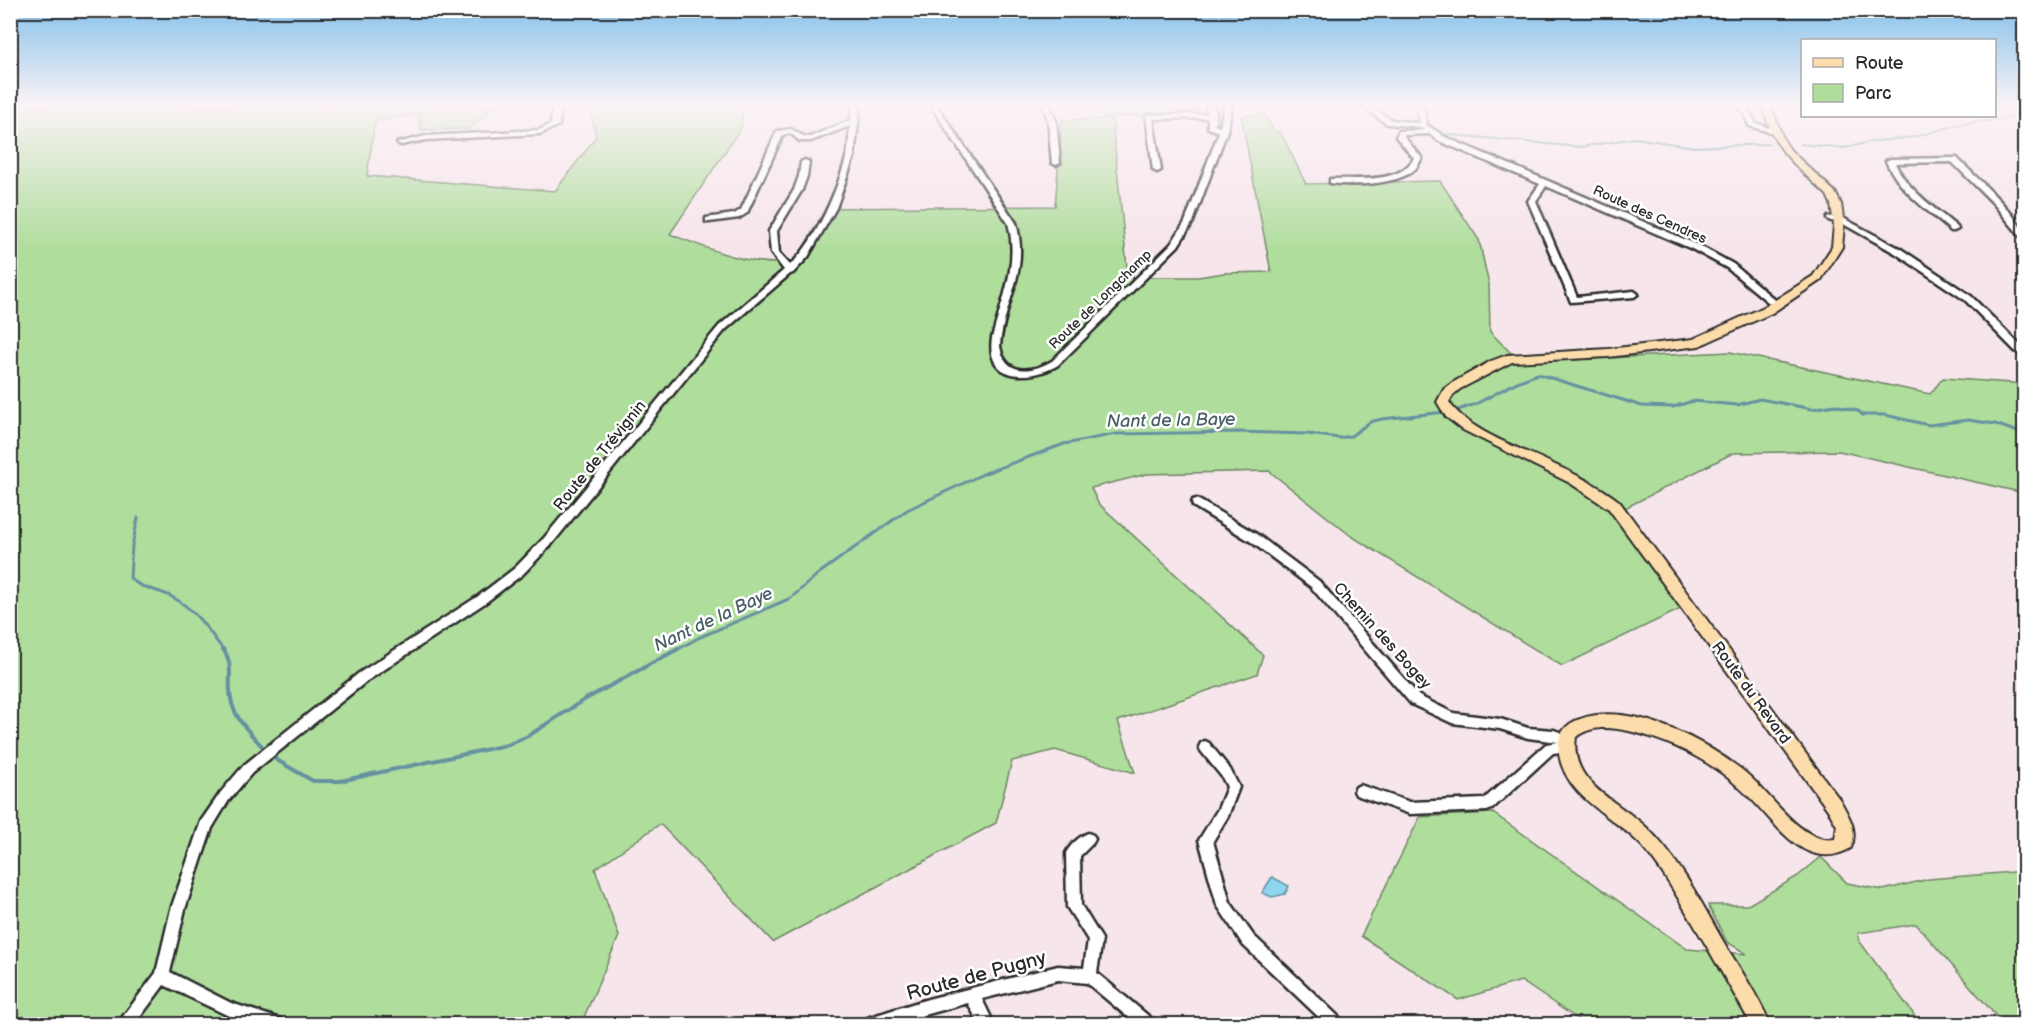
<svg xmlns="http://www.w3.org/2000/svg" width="2035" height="1035" font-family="'Balsamiq Sans',sans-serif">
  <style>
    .green { fill: #afdd9c; stroke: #6d8464; stroke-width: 1.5 }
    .water { fill: #8ed5f0; stroke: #6691a1; stroke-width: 1.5 }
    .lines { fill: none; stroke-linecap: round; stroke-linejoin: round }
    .stream-far2 { stroke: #6691a1; stroke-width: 2 }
    .stream-far1 { stroke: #6691a1; stroke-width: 3 }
    .stream { stroke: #6691a1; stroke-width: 4 }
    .minor-casing { stroke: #2b2b2b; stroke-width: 5 }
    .major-casing { stroke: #2b2b2b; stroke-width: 4 }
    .minor { fill: #fff; fill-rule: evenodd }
    .major { fill: #fddcac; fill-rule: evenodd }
    .labels { text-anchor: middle; stroke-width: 5; stroke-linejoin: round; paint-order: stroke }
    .far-street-label { font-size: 14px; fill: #2b2b2b; stroke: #fff }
    .street-label { font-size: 16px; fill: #2b2b2b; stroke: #fff }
    .water-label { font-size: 18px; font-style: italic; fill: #495e66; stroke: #fff }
    .near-street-label { font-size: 20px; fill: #2b2b2b; stroke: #fff }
  </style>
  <rect width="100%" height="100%" fill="#f6e5eb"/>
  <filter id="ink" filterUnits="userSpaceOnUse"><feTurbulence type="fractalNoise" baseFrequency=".0167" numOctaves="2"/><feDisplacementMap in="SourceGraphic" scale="12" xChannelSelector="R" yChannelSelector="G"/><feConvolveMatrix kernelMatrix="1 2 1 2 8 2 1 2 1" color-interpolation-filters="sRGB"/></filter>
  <g filter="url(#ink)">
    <path class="green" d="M10 106H496L469 129 421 130 418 114 375 121 367 176 555 191 596 137 590 106H744L741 128 670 234C709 249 753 268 795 262L826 208 1055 206 1062 120 1112 119 1128 277H1198L1224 273 1271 272 1241 116 1265 114 1274 132 1280 131 1306 184 1440 181 1479 240 1489 285 1490 332 1514 356 1568 360 1730 352 1930 394 1943 378 2024 384V493L1839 451 1733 453 1623 509 1691 604 1562 666 1351 536 1269 471 1147 474 1091 488 1098 503 1263 655 1257 674 1118 721 1135 773 1055 750 1012 761 996 823 773 942 660 824 595 869 619 936 581 1024H11Z
      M1098 106H1195L1202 114 1102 117Z
      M1493 813 1687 949 1747 954 1727 942 1708 905H1748L1798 876 1821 857 1847 883 1883 890 1929 879 2024 871V1024H2003L1916 924 1858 933 1860 942 1921 1024H1585L1521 981 1458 1000 1361 936 1420 817Z"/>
    <path class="water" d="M1272 877 1289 886 1285 894 1272 897 1262 893Z"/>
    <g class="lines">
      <path class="stream-far2" d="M1443 134 1581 147 1635 138 1694 147 1770 144
        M1800 144 1845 148 1869 142 1914 137 1961 124 2011 118"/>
      <path class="stream-far1" d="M1455 411 1476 404 1517 382 1538 374 1642 406 1673 407 1693 401 1737 405 1760 399 1812 409 1835 405 1858 411 1863 415H1885L1929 425 1968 420 1995 424 2024 434
        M138 518 132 546 130 578C142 590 158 589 172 597 195 609 209 631 224 651
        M675 651 698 638 791 598 818 574 907 510 983 474 1064 444 1116 434 1240 432 1308 434 1339 438 1351 436 1370 422 1382 419 1445 412"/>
      <path class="stream" d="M223 649C235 666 227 680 231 699 234 718 250 733 262 746
        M275 759 313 781H340L507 745 528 736 584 700 678 649"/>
      <defs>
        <path id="minor" d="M553 106H561L559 125 540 134 426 140 401 145 397 143 426 136 539 130 551 124Z
          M852 106H860L854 157 836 208 808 257 793 273 790 274 725 330 552 544 523 574 485 603 367 681 252 773 229 800 212 828 185 909 170 972 231 1003 280 1019 282 1024H254L229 1016 164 985 135 1024H119L121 1019 156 973 171 909 201 821 221 792 244 765 359 673 477 597 515 568 544 538 719 326 784 270 771 253 769 231 794 190 799 176 801 162 805 160 809 162 807 176 802 190 777 231 779 253 790 265C815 243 837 191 846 158 849 148 849 136 850 126L811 141H800L790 133 783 135 747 213 739 218 709 222H706V218L734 214 741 210 777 131 791 129 805 137H810L851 120Z
          M931 106H937L1016 223C1030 271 1004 301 1000 346 1005 376 1031 373 1052 361L1171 244 1185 222 1219 132 1208 128V118L1153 119 1161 170 1157 172 1153 170 1146 115 1208 114 1205 106H1212L1216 111 1215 125 1220 127 1224 106H1232L1227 131 1193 222 1178 246 1058 365C1031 381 985 382 992 338 1002 300 1019 263 1008 223Z
          M1043 106H1049L1056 120 1060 163 1056 165 1052 163 1048 120Z
          M1362 106H1370L1392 120 1420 123 1416 106H1423L1427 125 1445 137 1698 245 1733 264 1781 305 1777 308 1774 307 1727 268 1692 249 1546 186 1536 201 1577 297 1634 291 1638 294 1634 297 1571 302 1528 201 1540 184 1439 141 1430 134 1405 135 1404 137 1422 158C1419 162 1418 167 1414 170 1397 185 1352 186 1330 183V179H1333C1358 178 1400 184 1414 158L1396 137 1399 131H1402L1425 130 1421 127 1387 124Z
          M1736 106C1748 106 1751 112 1755 123L1778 131 1774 133 1749 126 1745 114Z
          M1954 158H1957C1971 173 2024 219 2024 237H2021L1993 203 1952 162 1895 163C1907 190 1935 208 1957 227L1958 229 1954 231H1951C1928 210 1899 191 1886 161L1890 159Z
          M1839 216 1901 249 1971 296 2024 349V356L2015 351 1965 300 1895 253 1838 221H1831L1827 219 1828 217Z
          M1197 499 1258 535 1319 581 1419 696 1453 713 1500 719 1528 728 1554 730 1571 736 1573 740 1570 744 1571 747 1569 751 1553 753 1492 809 1487 811 1410 814 1356 795 1354 791 1356 787 1360 785 1410 802 1484 799 1546 744 1558 742 1528 738 1500 729 1452 723 1411 704 1311 587 1250 541 1193 506 1192 503 1193 500Z
          M1205 741 1209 743 1230 769 1239 787 1228 816 1213 841 1230 902 1253 935 1341 1019 1343 1024H1326L1243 945 1217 905 1199 840 1218 809 1227 787 1222 777 1201 751 1199 747 1201 743Z
          M1088 833 1093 835 1095 839 1093 843 1080 856 1081 905 1102 939 1097 973 1152 1019 1154 1024H1136L1087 983 1058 980 982 999 994 1024H979L968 1003 892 1024H863L865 1019 870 1017 928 999 1058 966 1084 968 1088 940 1067 907 1066 853C1070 845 1080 836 1088 833Z"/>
        <path id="major" d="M1763 106H1771L1783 139 1791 151 1835 192 1841 204 1844 225 1842 247 1821 280 1772 313 1699 346 1608 357 1512 362 1460 389 1453 395 1449 402C1468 431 1520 448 1551 463 1575 474 1598 485 1619 501L1840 800C1848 815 1859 830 1851 848 1810 872 1782 832 1757 805 1747 794 1736 784 1723 774 1695 753 1663 739 1629 731 1611 727 1591 725 1576 737 1569 785 1618 800 1647 828 1679 859 1701 902 1723 941 1739 968 1758 995 1770 1024H1751C1731 989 1711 953 1690 918 1675 893 1661 868 1642 846 1614 815 1566 799 1559 754 1556 737 1564 724 1580 719 1631 700 1708 742 1747 774 1770 793 1802 845 1835 839L1837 826 1828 810 1609 509 1570 483 1463 430 1446 417 1437 402 1444 389 1452 383 1491 361 1507 355 1608 349 1693 339 1764 307 1813 276 1832 247 1834 225 1831 204 1827 195C1795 165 1773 150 1763 106Z"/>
      </defs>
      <use href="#minor" class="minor-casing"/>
      <use href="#major" class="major-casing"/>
      <use href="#minor" class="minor"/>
      <use href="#major" class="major"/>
    </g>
  </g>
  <linearGradient id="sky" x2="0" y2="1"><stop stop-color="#84c1eb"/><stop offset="0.42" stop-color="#fbf3f6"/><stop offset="1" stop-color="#fbf3f6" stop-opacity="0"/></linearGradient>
  <rect width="2035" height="250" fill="url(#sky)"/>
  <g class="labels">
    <g class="far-street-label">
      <text transform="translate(1650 214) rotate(24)" y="5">Route des Cendres</text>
      <text transform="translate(1100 299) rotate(-44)" y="5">Route de Longchamp</text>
    </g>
    <g class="street-label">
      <text transform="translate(599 455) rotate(-51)" y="6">Route de Trévignin</text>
      <text transform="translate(1383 635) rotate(48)" y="6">Chemin des Bogey</text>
      <text transform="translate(1752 692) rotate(54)" y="6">Route du Revard</text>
    </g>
    <g class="water-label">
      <text transform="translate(1171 420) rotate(-1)" y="6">Nant de la Baye</text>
      <text transform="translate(713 619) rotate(-25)" y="6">Nant de la Baye</text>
    </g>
    <g class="near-street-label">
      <text transform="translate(976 975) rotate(-15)" y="7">Route de Pugny</text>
    </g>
  </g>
  <rect width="2035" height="1035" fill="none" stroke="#fff" stroke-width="36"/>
  <rect x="18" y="18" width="1999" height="999" fill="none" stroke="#2b2b2b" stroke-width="2" filter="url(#ink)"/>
  <rect x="1801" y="39" width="195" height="78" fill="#ffffff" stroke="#aaaaaa" stroke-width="1.5"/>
  <rect x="1813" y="58" width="30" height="9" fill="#fddcac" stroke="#aaaaaa" stroke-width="1.5"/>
  <text x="1855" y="69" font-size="18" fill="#2b2b2b">Route</text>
  <rect x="1813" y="84" width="30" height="18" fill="#afdd9c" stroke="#aaaaaa" stroke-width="1.5"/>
  <text x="1855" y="99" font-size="18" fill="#2b2b2b">Parc</text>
</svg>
